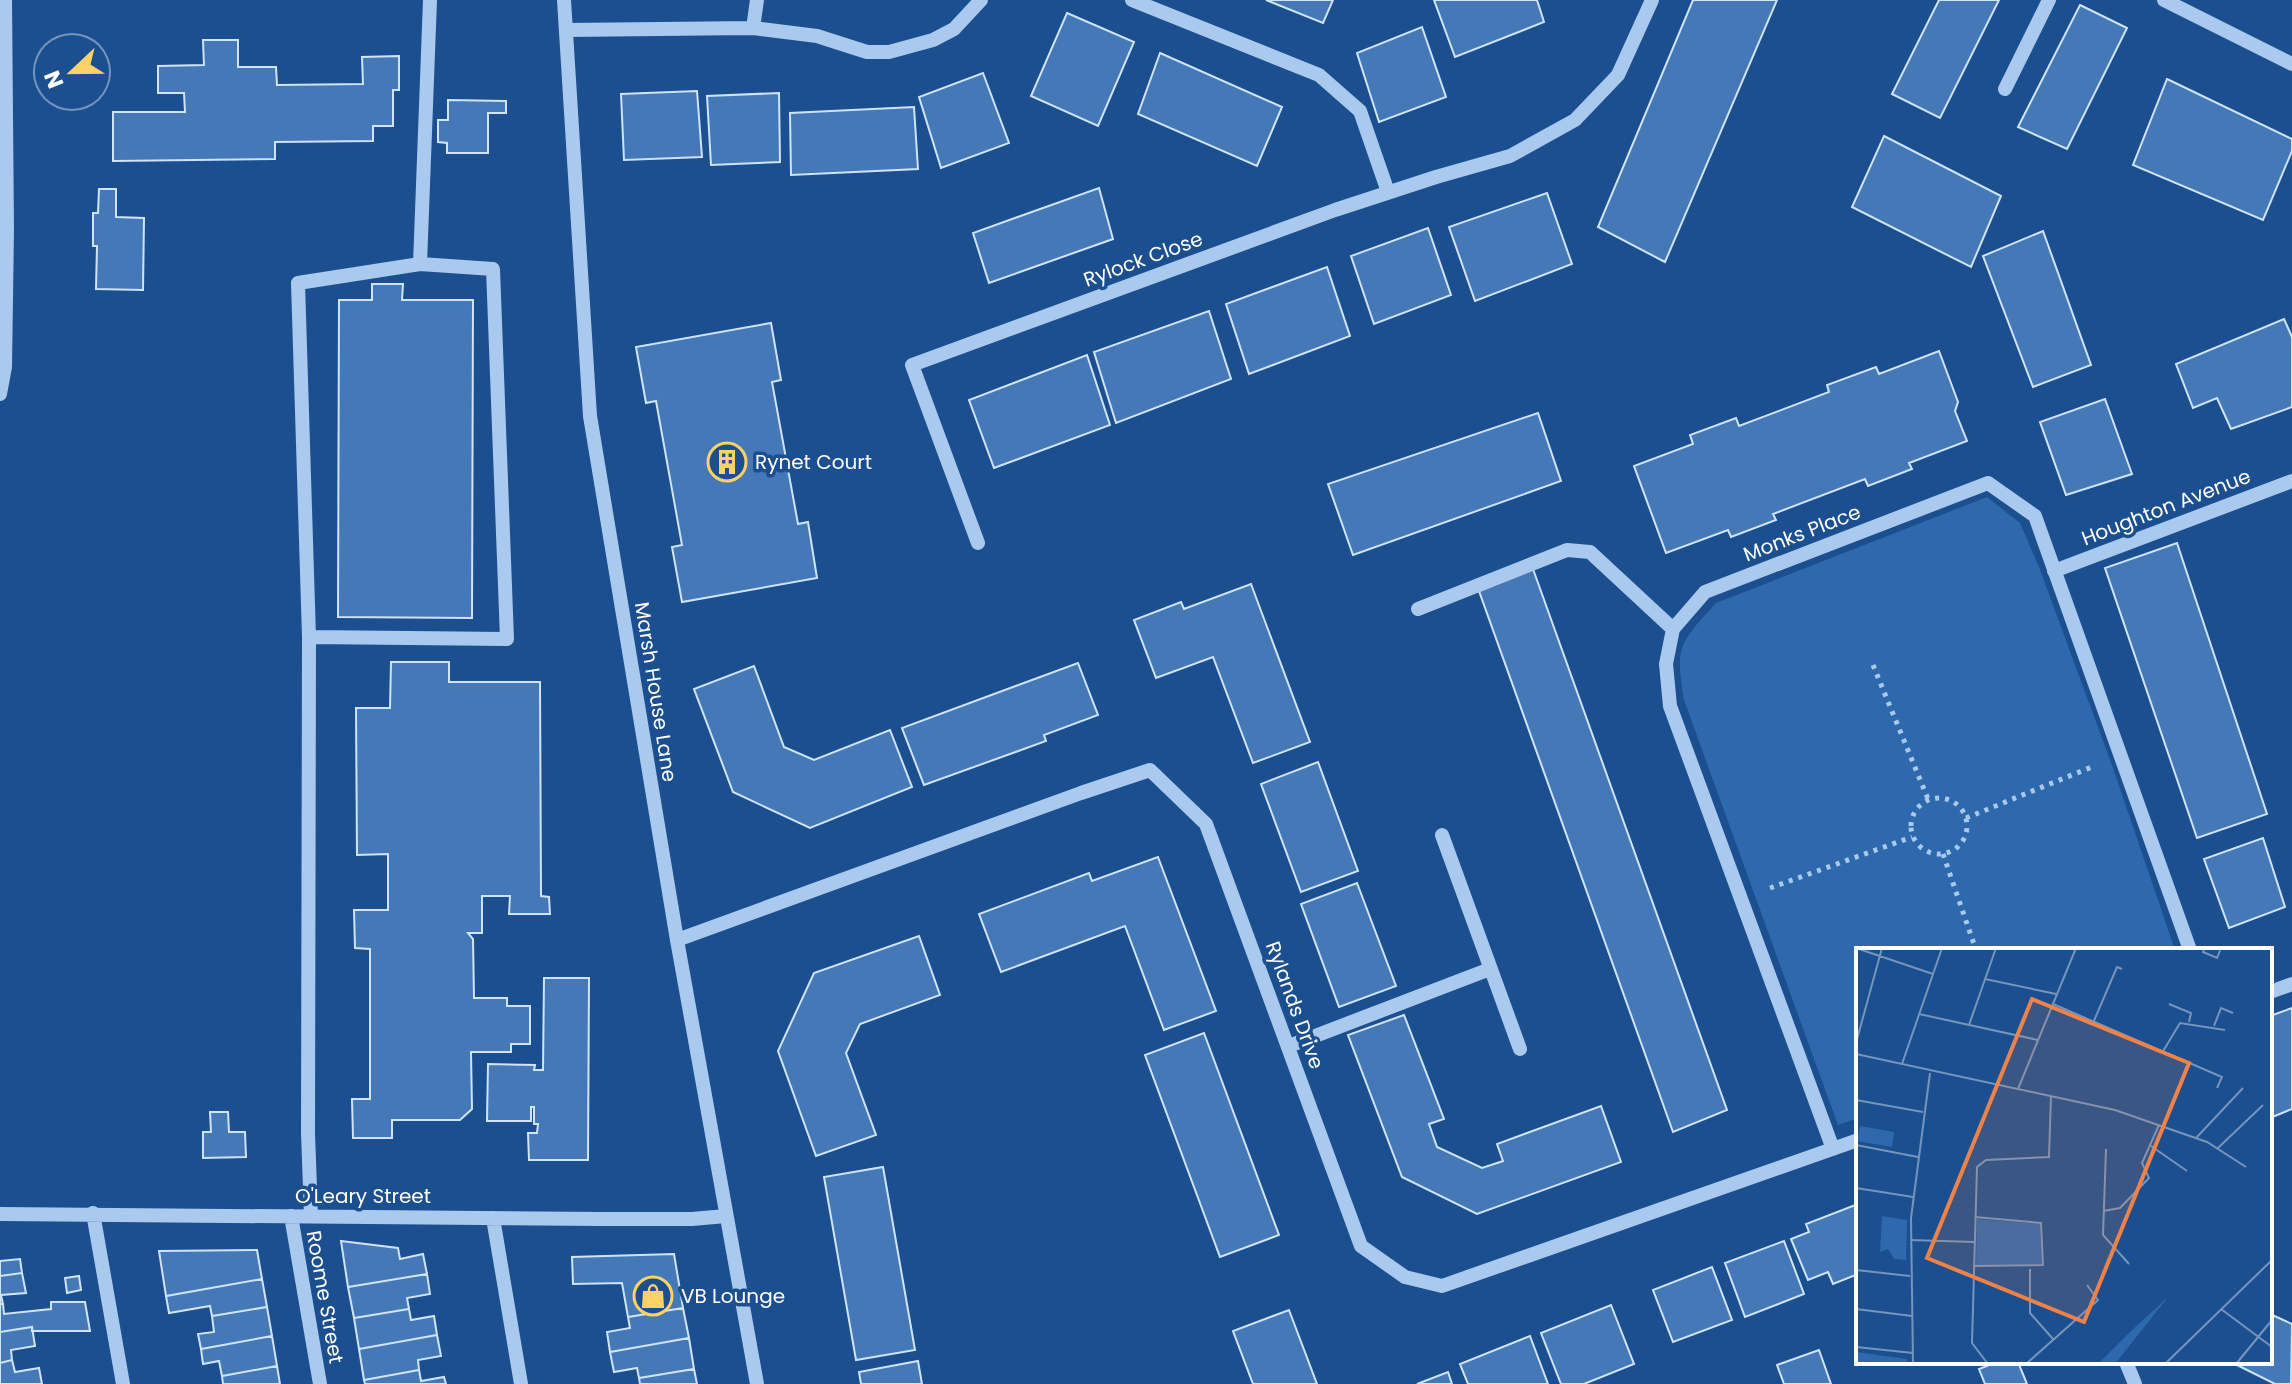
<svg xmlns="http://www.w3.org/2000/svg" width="2292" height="1384" font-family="Poppins,sans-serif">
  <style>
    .green { fill: #2e69ad }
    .building { fill: #4478b7; stroke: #cfe3fa; stroke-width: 2 }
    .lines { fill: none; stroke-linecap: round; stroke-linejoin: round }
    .path { stroke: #a9c9ee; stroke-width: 5; stroke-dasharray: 4 6; stroke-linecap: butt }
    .minor { stroke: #a9c9ee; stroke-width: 14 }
    .labels { text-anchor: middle; stroke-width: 7; stroke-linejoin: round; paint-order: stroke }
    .street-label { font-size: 20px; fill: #fff; stroke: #1b4f8f }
    .poi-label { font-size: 20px; fill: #fff; stroke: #1b4f8f; text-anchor: start }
    .inset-road { fill: none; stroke: #7695bc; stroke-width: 2 }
    .view { fill: #ee8249; fill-opacity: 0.15; stroke: #ee8249; stroke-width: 4 }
    .inset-edge { fill: none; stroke: #fff; stroke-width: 4 }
  </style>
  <rect width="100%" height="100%" fill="#1b4f8f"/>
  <path class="green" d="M1987 497 2020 523 2039 567 2113 768 2175 950H1858V1118L1838 1125 1684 700C1675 645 1679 644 1716 603Z"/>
  <path class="building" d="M1266 0H1333L1323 23Z
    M1434 0H1537L1544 22 1455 57Z
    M1693 0H1777L1665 262 1598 227Z
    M1939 0H1999L1940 118 1892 94Z
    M2080 5 2127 28 2067 149 2018 127Z
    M1067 13 1134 42 1098 126 1031 96Z
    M1422 27 1446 97 1379 122 1357 53Z
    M203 40H238V67H276L277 85 363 84 362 57 399 56V90H393V126H373V141L275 142V159L113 161V112H185L184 93H158V66L204 65Z
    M1160 53 1282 107 1257 166 1138 114Z
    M983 73 1009 143 941 168 919 97Z
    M2167 79 2292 139V151L2263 220 2133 165Z
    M697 91 702 157 624 160 621 94Z
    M779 93 780 162 711 165 707 96Z
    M448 100 506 101V113H488V153H447V143L438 142V120H448Z
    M914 107 918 169 791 175 790 113Z
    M1884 136 2001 196 1971 267 1852 207Z
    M1099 188 1113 239 989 283 973 233Z
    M99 189H116V217L144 218 143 290 96 289 97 246H93V213H98Z
    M1547 193 1572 264 1475 301 1449 227Z
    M1428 228 1451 295 1374 324 1351 256Z
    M2043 231 2091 365 2033 387 1983 256Z
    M1327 267 1350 336 1249 374 1226 304Z
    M372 284H403L402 300H473L472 618 338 617 339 300H372Z
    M1209 311 1231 379 1116 423 1094 352Z
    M2284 319 2292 337V407L2231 429 2217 398 2193 408 2176 364Z
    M771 323 781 380 772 382 798 524 808 522 817 578 682 602 672 547 682 545 656 401 646 403 636 347Z
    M1939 351 1958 402 1955 411 1967 441 1909 463 1912 469 1868 486 1865 479 1773 514 1776 520 1731 537 1728 530 1666 553 1634 466 1693 444 1690 435 1736 418 1739 426 1829 392 1827 385 1876 367 1879 374Z
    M1087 355 1110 425 994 468 969 400Z
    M2105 399 2132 474 2066 495 2040 422Z
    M1538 413 1561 481 1353 555 1328 484Z
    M2177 543 2267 814 2197 838 2105 568Z
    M1533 569 1727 1110 1673 1132 1479 591Z
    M1251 584 1310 742 1253 763 1213 657 1156 678 1134 620 1181 602 1184 609Z
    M391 662H449V682H540L541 896 549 897 550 914H509L510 896H482V933H468L473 939 474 998H507V1006H530V1044H511V1052H471L472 1109 460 1120H392V1138H353L352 1099H370V949L355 948 354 910H388V854L357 855 356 708H390Z
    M1078 663 1098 715 1044 735 1046 741 924 785 902 728Z
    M754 666 784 747 814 760 890 730 912 787 810 828 733 792 694 689Z
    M1318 762 1358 871 1301 892 1261 784Z
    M2263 838 2285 907 2229 928 2204 859Z
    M1158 857 1216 1011 1164 1030 1125 926 1001 972 979 914 1089 873 1092 881Z
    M1357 883 1396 986 1339 1007 1301 904Z
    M919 936 940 995 860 1024 846 1053 876 1135 816 1156 778 1051 814 973Z
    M544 978H589L588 1160H529L528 1133H537L538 1124H534V1107H531V1121H487L488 1064 535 1065 534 1070H543Z
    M2292 1008V1109L2270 1118V1016Z
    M1404 1015 1444 1119 1429 1124 1437 1147 1482 1168 1503 1161 1497 1144 1601 1106 1621 1162 1477 1214 1402 1177 1348 1035Z
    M1204 1033 1279 1235 1220 1257 1145 1055Z
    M210 1112H228L229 1132H245L246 1157 203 1158V1132H211Z
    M883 1167 915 1350 856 1360 824 1177Z
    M1858 1204V1274L1833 1284 1828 1272 1808 1280 1791 1239 1809 1232 1806 1224Z
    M341 1241 398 1248 400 1259 423 1254 427 1274 348 1287Z
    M1784 1241 1804 1294 1745 1317 1725 1263Z
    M257 1250 262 1279 166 1296 159 1251Z
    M674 1254 683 1308 628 1317 622 1283 573 1284 572 1257Z
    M20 1259 22 1273 0 1276V1261Z
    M1712 1267 1732 1320 1673 1342 1653 1290Z
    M22 1273 26 1293 1 1295 3 1304H0V1276Z
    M427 1274 430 1294 407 1298 409 1309 354 1318 348 1287Z
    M79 1276 81 1290 67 1293 65 1278Z
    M262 1279 267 1307 212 1316 210 1306 169 1313 166 1296Z
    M51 1302H85L90 1331H32V1327L0 1332V1304H3L4 1314 51 1309Z
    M1611 1305 1634 1364 1584 1384H1561L1541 1333Z
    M267 1307 272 1336 201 1349 198 1334 214 1332 212 1316Z
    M683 1308 689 1338 610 1352 607 1332 630 1328 628 1317Z
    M409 1309 411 1320 434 1316 437 1335 359 1349 354 1318Z
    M1289 1310 1317 1384H1253L1233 1331Z
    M2270 1314 2292 1324 2291 1384H2275L2231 1362H2270Z
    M32 1327 35 1346 11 1350 12 1360 0 1363V1332Z
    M437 1335 441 1356 418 1360 419 1370 364 1380 359 1349Z
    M272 1336 277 1366 222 1376 219 1361 203 1364 201 1349Z
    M1530 1336 1548 1384H1468L1460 1364Z
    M689 1338 694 1369 639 1378 637 1368 614 1372 610 1352Z
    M1819 1350 1831 1384H1784L1777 1365Z
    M12 1360 15 1372 39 1368 42 1384H0V1363Z
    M918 1361 922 1384H861L859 1372Z
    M1997 1362H2018L2027 1384H1985L1979 1369Z
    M277 1366 280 1384H223L222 1376Z
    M694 1369 697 1384H640L639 1378Z
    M419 1370 421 1381 444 1377 446 1384H365L364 1380Z
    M1448 1372 1452 1384H1417Z"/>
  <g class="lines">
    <path class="path" d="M1873 665 1928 799
      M1911 826a28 28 0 1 1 56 0a28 28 0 1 1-56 0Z
      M1966 818 2094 766
      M1943 854 1976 950
      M1770 888 1912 837"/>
    <path class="minor" d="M564 0 590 416 677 940 757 1384
      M1132 0 1319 75 1360 111 1388 192
      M2164 0 2292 64
      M753 28 757 0
      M566 30 753 28 817 36 867 52H889L933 40 954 29 981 0
      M2005 89 2049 0
      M0 394 5 367 7 229 5 0
      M978 543 912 365 1335 210 1436 177 1510 156 1575 120 1618 75 1652 0
      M2054 571 2292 481
      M1418 609 1567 550 1590 552 1673 629
      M309 637 507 639 493 269 420 264
      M1442 835 1520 1049
      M677 940 1081 793 1150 770 1206 824 1361 1246 1405 1277 1442 1286 1858 1140
      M2270 992 2292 984
      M1289 1046 1490 969
      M1833 1149 1670 706 1666 664 1673 629 1705 592 1988 483 2035 516 2190 950
      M93 1213 123 1384
      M0 1214 600 1219H692L726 1216
      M291 1216 320 1384
      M311 1216 308 1133 309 637 298 283 420 264 430 0
      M493 1218 521 1384
      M2126 1362 2135 1384"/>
  </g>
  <defs>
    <symbol id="building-ring" viewBox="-11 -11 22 22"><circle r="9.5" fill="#1b4f8f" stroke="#ffd166" stroke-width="1.5"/><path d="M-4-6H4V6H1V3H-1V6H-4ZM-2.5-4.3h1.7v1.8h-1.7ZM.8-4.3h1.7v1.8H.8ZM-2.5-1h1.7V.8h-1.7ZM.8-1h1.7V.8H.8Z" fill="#ffd166"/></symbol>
    <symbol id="shop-ring" viewBox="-11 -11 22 22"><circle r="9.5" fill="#1b4f8f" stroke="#ffd166" stroke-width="1.5"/><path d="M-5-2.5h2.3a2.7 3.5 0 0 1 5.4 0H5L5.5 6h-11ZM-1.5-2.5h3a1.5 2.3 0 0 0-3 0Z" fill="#ffd166"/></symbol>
  </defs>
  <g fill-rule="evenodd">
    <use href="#building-ring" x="705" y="440" width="44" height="44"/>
    <use href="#shop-ring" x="631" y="1274" width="44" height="44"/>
  </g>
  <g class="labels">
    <g class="street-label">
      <text transform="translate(1143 259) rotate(-20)" y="7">Rylock Close</text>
      <text transform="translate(2166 507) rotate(-21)" y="7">Houghton Avenue</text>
      <text transform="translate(1802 533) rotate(-21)" y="7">Monks Place</text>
      <text transform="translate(656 692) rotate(81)" y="7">Marsh House Lane</text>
      <text transform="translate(1295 1005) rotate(70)" y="7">Rylands Drive</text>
      <text x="363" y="1203">O'Leary Street</text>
      <text transform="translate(325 1297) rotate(80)" y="7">Roome Street</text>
    </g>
    <g class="poi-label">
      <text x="755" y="469">Rynet Court</text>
      <text x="681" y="1303">VB Lounge</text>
    </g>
  </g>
  <g transform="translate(1856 948)">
    <rect width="416" height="416" fill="#1b4f8f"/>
    <path d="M4 178 38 184 36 199 1 193ZM26 268 51 272 50 312 38 311 32 301 24 304ZM121 271 184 276 186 317H120ZM312 349 259 416H242L274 384ZM0 404 51 411V416H0Z" fill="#2e69ad"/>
    <path class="inset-road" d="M0 0 77 26M349 0 347 4 361 10 365 0M129 31 200 46M197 56 366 129 361 140M313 56 335 65 333 74M63 66 182 92M237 75 261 19 266 21M113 77 140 0M358 78 365 60 377 65M0 95 26 0M306 105 324 75 369 82M0 106 259 162 351 194 390 219M46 116 86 0M162 141 220 0M0 152 67 164M340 190 387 140M0 197 62 209M295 198 331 223M362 200 407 157M250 201 247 287 273 316M0 240 57 249M247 263 264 260 293 230 286 215 303 177M54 292 118 294M117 318 187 317 185 275 119 269M174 321V365L197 391M0 322 54 328M0 361 56 368M365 361 416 399M0 399 57 405M57 416 55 270 74 125M132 416 116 395 121 219 130 212 193 209 195 148M170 416 242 352 231 337M309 416 416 312M380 416 416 372"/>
    <path class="view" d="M176 51 333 115 228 374 71 310Z"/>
    <rect width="416" height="416" class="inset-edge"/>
  </g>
  <g transform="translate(72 72) rotate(248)"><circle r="38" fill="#1b4f8f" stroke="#7695bc" stroke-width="2"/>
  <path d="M0-6L14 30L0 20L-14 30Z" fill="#ffd166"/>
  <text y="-12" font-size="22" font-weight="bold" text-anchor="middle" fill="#ffffff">N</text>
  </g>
</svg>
